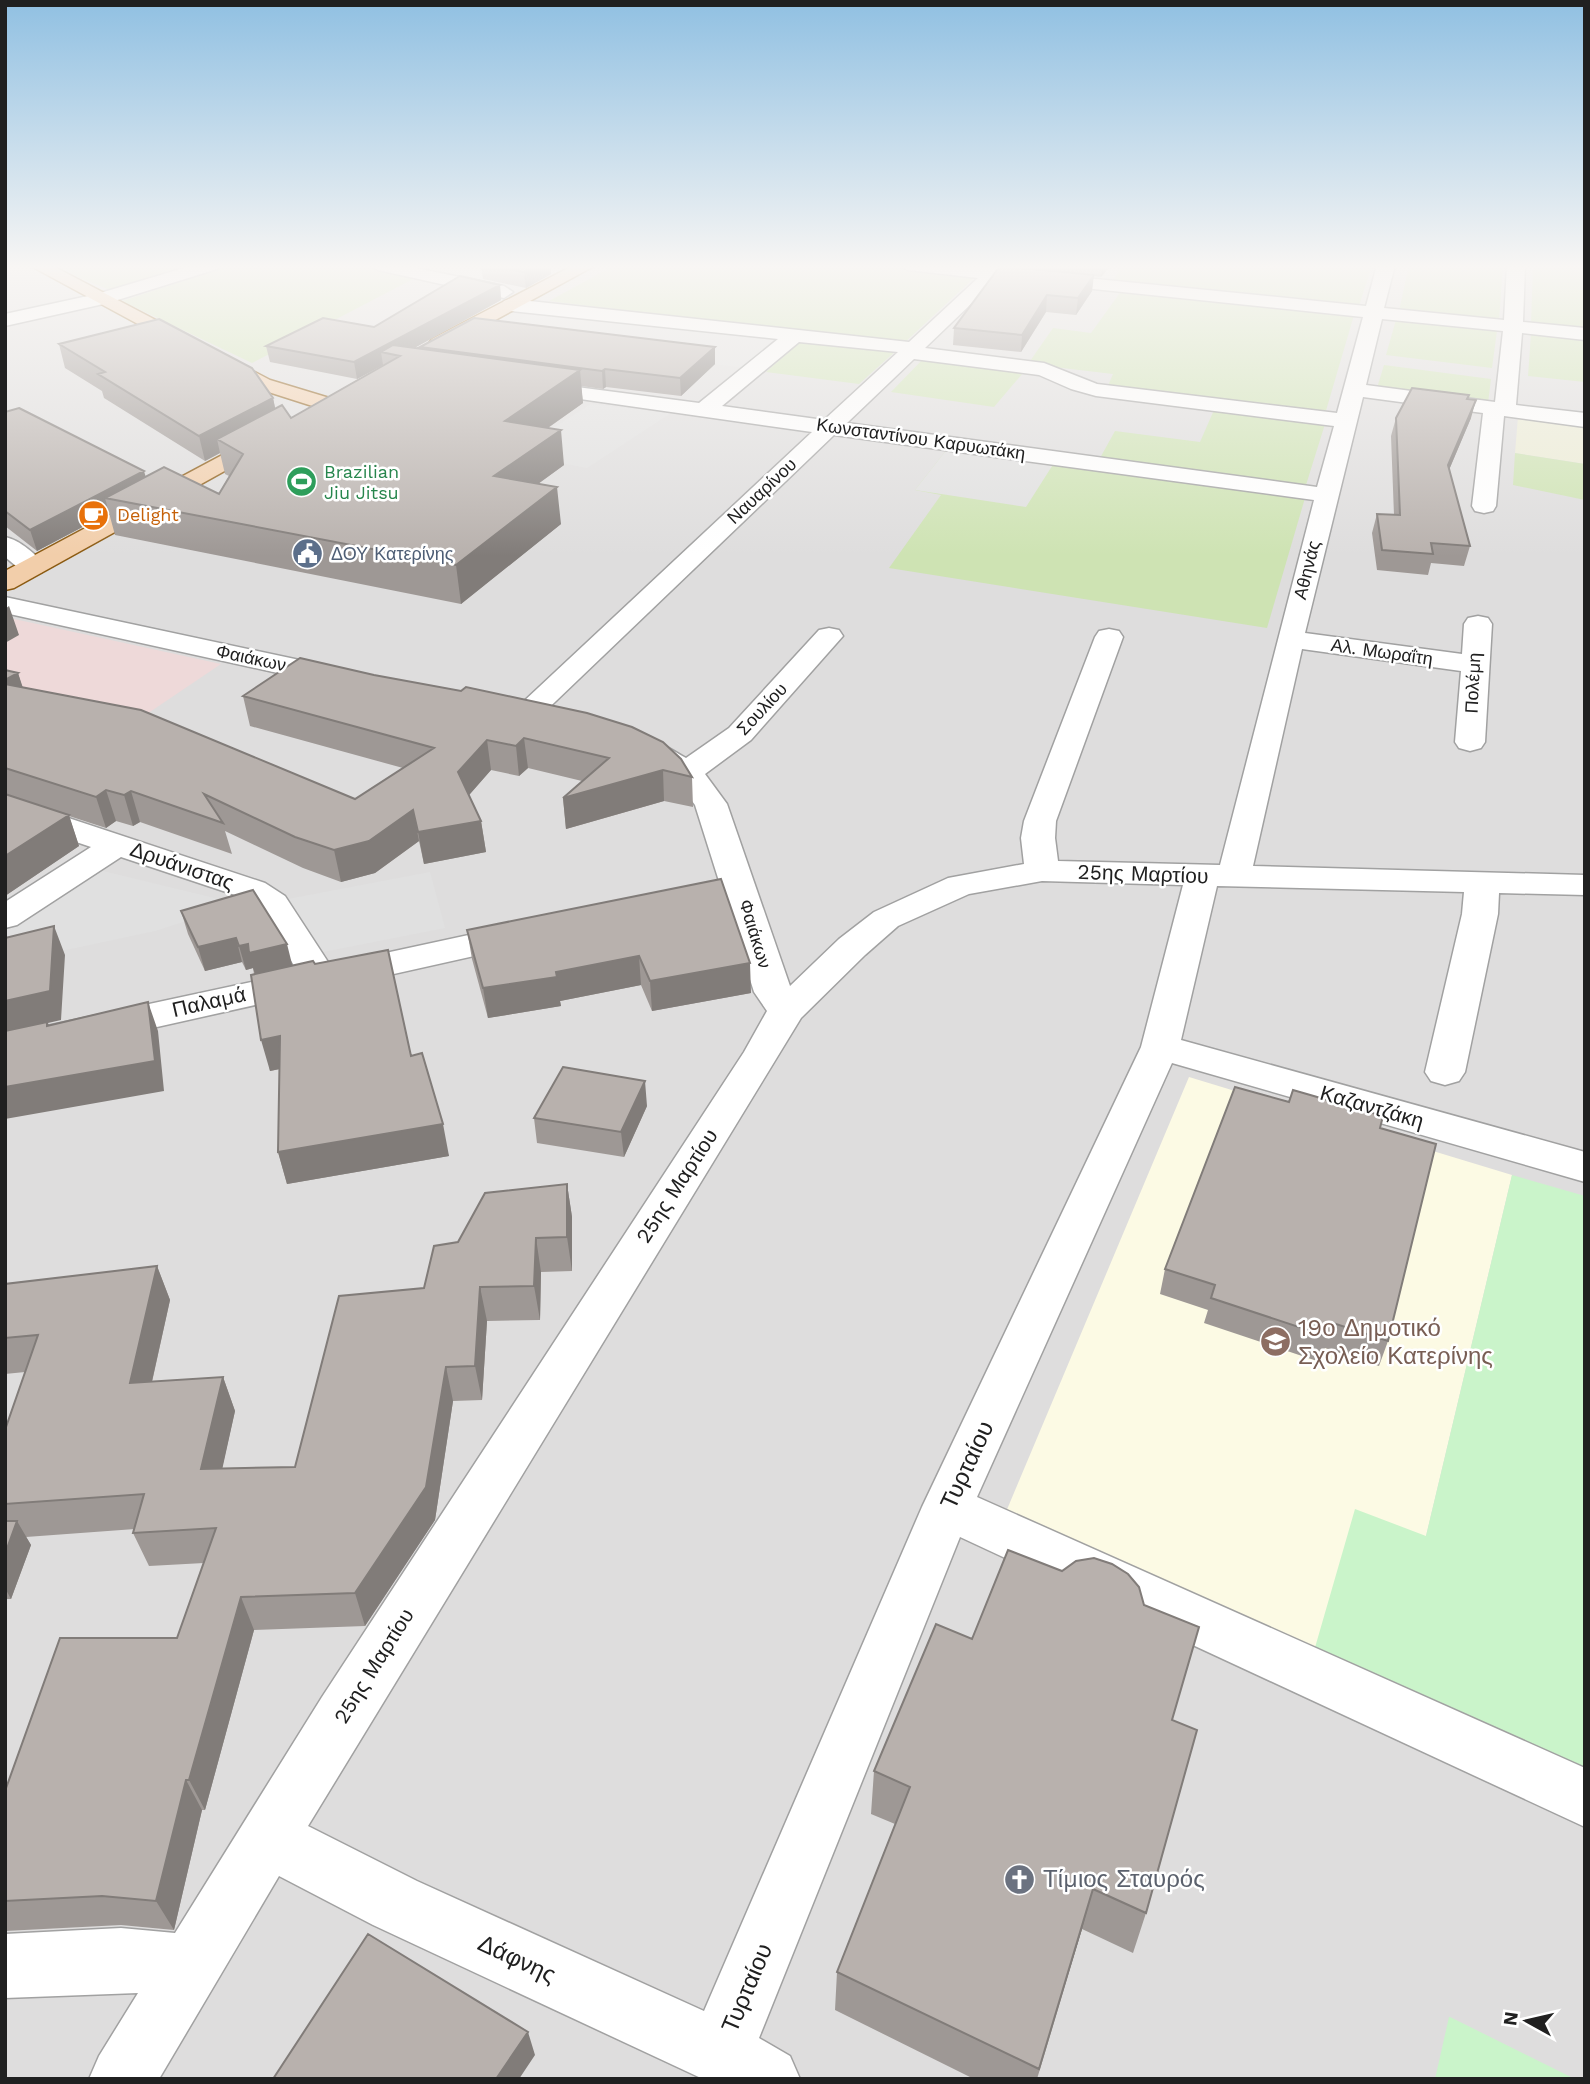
<svg xmlns="http://www.w3.org/2000/svg" width="1590" height="2084" font-family="'Work Sans',sans-serif">
  <style>
    .residential { fill: #dedddd }
    .commercial { fill: #eed9d9 }
    .education { fill: #fcfae4 }
    .farmland { fill: #ececd5 }
    .grass { fill: #cee3b3 }
    .park { fill: #caf4ca }
    .parking { fill: #e0e0e0 }
    .lines { fill: none; stroke-linecap: round; stroke-linejoin: round }
    .minor-casing { stroke: #a1a1a1; stroke-width: 3 }
    .major-casing { stroke: #8b5a11; stroke-width: 3 }
    .minor { fill: #fff; fill-rule: evenodd }
    .major { fill: #f2ceaa; fill-rule: evenodd }
    .wall { fill: #9e9895 }
    .shaded-wall { fill: #817c79 }
    .building { fill: #b8b1ad; stroke: #817c79; stroke-width: 2 }
    .labels { text-anchor: middle; stroke-width: 5; stroke-linejoin: round; paint-order: stroke }
    .far-street-label { font-size: 18px; fill: #202020; stroke: #fff }
    .far-leisure-label { font-size: 18px; fill: #27864d; stroke: #fff; text-anchor: start }
    .far-food-label { font-size: 18px; fill: #c56008; stroke: #fff; text-anchor: start }
    .far-service-label { font-size: 18px; fill: #4e5e75; stroke: #fff; text-anchor: start }
    .street-label { font-size: 21px; fill: #202020; stroke: #fff }
    .near-education-label { font-size: 24px; fill: #785e54; stroke: #fff; text-anchor: start }
    .near-street-label { font-size: 24px; fill: #202020; stroke: #fff }
    .near-worship-label { font-size: 24px; fill: #5b616d; stroke: #fff; text-anchor: start }
  </style>
  <rect width="100%" height="100%" fill="#efece7"/>
  <path class="residential" d="M5 265H1585V2079H5Z"/>
  <path class="commercial" d="M5 617 221 664 138 720 5 684Z"/>
  <path class="education" d="M1189 1077 1512 1175 1426 1536 1314 1651 1003 1519Z"/>
  <path class="farmland" d="M1518 417 1585 426V464L1515 453Z"/>
  <path class="grass" d="M58 265H206L115 292 80 278Z
    M232 265H362L417 277 252 363 122 301Z
    M615 265H868L976 276 902 345 549 301Z
    M1123 265H1372L1359 306 1113 281Z
    M1409 265H1503L1499 321 1399 311Z
    M1533 265H1585V330L1531 324Z
    M1122 290 1354 315 1325 414 1107 388 1113 374 1028 364 1053 328 1091 333Z
    M1396 320 1497 331 1492 368 1386 355Z
    M1531 334 1585 340V382L1528 376Z
    M805 338 897 350 859 384 766 372Z
    M925 357 1023 373 994 407 891 392Z
    M1384 365 1491 379 1488 403 1377 388Z
    M1214 410 1325 424 1306 485 1100 458 1115 431 1200 442Z
    M948 448 1305 498 1267 628 889 568 941 495 915 490Z
    M1515 453 1585 464V500L1513 485Z"/>
  <path class="park" d="M1512 1175 1585 1196V1771L1314 1651 1355 1509 1426 1536Z
    M1449 2017H1450L1575 2079H1435Z"/>
  <path class="parking" d="M414 265H516L562 274 524 293 407 268Z
    M537 308 778 336 745 368 495 337Z
    M591 404 671 413 587 468 348 422 547 432Z
    M948 448 1054 463 1026 507 915 490Z
    M66 862 239 904 155 931 5 963V902Z
    M430 872 445 928 318 953 288 899Z"/>
  <g class="lines">
    <defs>
      <path id="minor" d="M194 265H220L217 269 108 303 5 326V314L97 294Z
        M369 265H401L504 286 513 292 504 298 378 270Z
        M899 265H957L989 268 992 265H1011L1007 270 1366 306 1377 265H1395L1384 308 1504 320 1507 265H1525L1523 322 1585 328V340L1522 333 1516 405 1585 413V427L1504 416 1496 506 1493 511 1484 513 1475 511 1472 506 1483 413 1363 397 1305 633 1462 654 1464 624 1468 618 1478 616 1488 618 1492 624 1485 742 1481 748 1470 751 1459 748 1455 742 1461 671 1302 649 1253 866 1585 875V895L1499 893 1498 914 1465 1072 1459 1081 1445 1085 1431 1081 1425 1072 1462 914 1464 892 1217 886 1181 1040 1585 1152V1182L1172 1063 977 1497 1585 1768V1827L960 1537 759 2038 790 2056 800 2079H703L373 1925 279 1876 159 2079H89L99 2056 138 1993 5 1998V1934L121 1928 175 1933 322 1697 744 1052 767 1011 754 992 695 805 676 779 637 756 633 749 637 742C657 738 670 749 686 758L729 728 819 630 829 628 839 630 843 636 751 740 705 774 727 804 790 986 839 939 874 912 948 878 1024 864 1021 838 1024 821 1095 637 1099 631 1109 629 1119 631 1123 637 1056 821 1055 838 1058 861 1220 865 1314 500 834 435 533 723 522 726 511 723 507 717 812 432 524 391 520 387 524 383 531 381 699 403 778 339 511 311 502 305 504 301 511 299 909 342 978 278 908 270ZM997 279 1363 317 1337 413 1097 384 1044 363 925 348ZM1382 319 1503 331 1495 402 1366 385ZM799 342 898 352 824 420 722 406ZM914 359 1039 375 1071 389 1096 396 1334 426 1317 487 847 423ZM1042 881 1183 885 1141 1047 922 1507 704 2011 417 1881 308 1826 801 1018 865 955 898 926 969 894Z
        M5 537C20 540 37 555 46 567L42 572C25 577 18 567 5 557Z
        M5 597 337 668 347 671 351 677 347 683 337 686 5 613Z
        M5 797 265 883 285 896 330 965 519 924 532 927 537 935 532 943 519 946 5 1061V1035L298 972 260 910 241 897 121 857 17 925 5 928V902L91 847 5 818Z"/>
      <path id="major" d="M29 265H51L270 380 336 400 339 405 336 410 328 411 256 388Z
        M574 265H596L446 347H432L429 343 432 339Z
        M267 431 275 433 278 438 275 443 14 588 5 590V571Z"/>
    </defs>
    <use href="#minor" class="minor-casing"/>
    <use href="#major" class="major-casing"/>
    <use href="#minor" class="minor"/>
    <use href="#major" class="major"/>
  </g>
  <path class="wall" d="M481 265H550L551 274 526 288 483 279Z
    M1012 265H1111L1101 277 1093 276 1092 291 1076 315 1046 312 1021 352 953 345 954 328 1012 267Z
    M500 285 501 300 414 348 420 349V347H715V364L681 396 606 387 603 389 581 386 583 403 548 428 564 465 538 484 561 524 461 604 115 535 109 513 37 551 5 526V412L146 477 219 494 229 476 225 474 220 453 205 461 104 398 102 391 65 368 59 344 273 398 275 408 291 418 383 365 357 379 270 362 266 346 374 327Z
    M1468 399 1471 418 1449 470 1470 546 1464 566 1431 563 1428 575 1377 570 1372 533 1377 514 1394 515 1391 436 1396 418Z
    M300 658 692 777 693 807 664 801 566 829 563 798 582 781 528 768 519 776 491 770 469 795 481 821 486 852 424 864 419 841 375 873 341 882 303 868 225 831 232 854 140 822 133 826 116 821 106 828 69 816 79 846 5 896V670L18 673 22 687 355 799 403 768 250 726 243 696Z
    M721 879 751 993 652 1011 641 985 560 1001 561 1006 488 1018 472 959 467 930Z
    M181 911 292 966 315 964 411 1056 449 1156 287 1184 278 1152 280 1069 270 1071 253 968 246 970 242 962 205 971 188 934Z
    M647 1106 624 1157 537 1143 534 1118Z
    M1380 1128 1388 1341 1379 1366 1325 1348 1320 1362 1204 1323 1208 1310 1160 1294 1165 1269Z
    M567 1184 572 1217V1271L541 1272 540 1320 487 1321 482 1400 453 1401 435 1520 365 1626 254 1630 205 1810H202L174 1930 121 1925 5 1931V1791L177 1638 204 1563 149 1566 133 1533 135 1529 26 1537 31 1545 11 1599H5V1430L25 1372 5 1374V1284L157 1266 170 1300 152 1382 223 1377 235 1411 222 1468 295 1467 458 1242Z
    M1172 1720 1146 1913 1133 1953 1082 1929 1037 2079H974L835 2010 837 1972 895 1824 871 1814 874 1771Z"/>
  <path class="shaded-wall" d="M538 265H550L551 274 526 288 524 272Z
    M1103 265H1111L1101 277Z
    M1094 275 1092 291 1076 315 1078 298Z
    M500 285 501 300 400 356 381 352 383 365 357 379 354 362Z
    M1047 295 1046 312 1021 352 1022 335Z
    M715 347V364L681 396 680 378Z
    M605 369 606 387 603 389 602 371Z
    M580 370 583 403 509 455 505 421Z
    M273 398 278 422 217 439 220 453 205 461 199 436Z
    M1476 400 1471 418 1443 484 1448 465Z
    M561 430 564 465 499 512 494 476Z
    M144 471 150 491 105 498 109 513 37 551 30 530Z
    M557 487 561 524 461 604 456 565Z
    M9 606 19 635 5 643V609Z
    M18 673 28 703 5 699V680Z
    M524 738 528 768 519 776 516 746Z
    M487 740 491 770 463 802 458 772Z
    M663 770 664 801 566 829 563 798Z
    M106 790 116 821 106 828 96 797Z
    M131 791 140 822 133 826 124 795Z
    M413 810 419 841 375 873 341 882 334 850Z
    M69 815 79 846 5 896V856Z
    M481 821 486 852 424 864 418 832Z
    M54 926 65 955 61 1020 48 1023 59 1051 47 1026 5 1033V1001Z
    M236 938 242 962 205 971 198 947Z
    M248 944H287L293 968 256 977 253 968 246 970 239 946Z
    M639 956 641 985 560 1001 561 1006 488 1018 483 988 556 972Z
    M750 963 751 993 652 1011 650 981Z
    M148 1002 158 1031 164 1091 5 1119V1087Z
    M280 1036 289 1067 270 1071 261 1040Z
    M645 1081 647 1106 624 1157 621 1132Z
    M443 1124 449 1156 287 1184 278 1152Z
    M567 1184 572 1217V1271L567 1237Z
    M536 1238 541 1272 540 1320 534 1286Z
    M157 1266 170 1300 144 1417 130 1383Z
    M480 1287 487 1321 482 1400 475 1366Z
    M446 1367 453 1401 435 1520 365 1626 355 1593Z
    M223 1377 235 1411 215 1502 201 1469Z
    M17 1521 31 1545 11 1599 5 1588V1554Z
    M241 1597 254 1630 205 1810 189 1780Z
    M186 1780 202 1810 174 1930 156 1901Z
    M1093 1889 1082 1929 1036 2079Z
    M528 2032 535 2055 519 2079H496Z"/>
  <path class="building" d="M488 265H538L524 272Z
    M1000 266 1094 275 1078 298 1047 295 1022 335 954 328Z
    M460 276 500 285 354 362 266 346 323 318 374 327Z
    M474 318 715 347 680 378 605 369 602 371 420 347Z
    M159 319 252 368 273 398 199 436 98 374 105 372 59 344Z
    M393 345 580 370 505 421 561 430 494 476 557 487 456 565 105 498 164 467 219 494 243 454 217 439 282 405 291 418 400 356 381 352Z
    M1412 388 1469 395 1467 399 1476 400 1448 465 1470 546 1431 543 1433 554 1382 550 1377 514 1400 515 1396 418Z
    M19 408 144 471 30 530 5 511V412Z
    M300 658 374 675 461 691 466 687 587 713 632 727 663 742 681 759 692 777 663 770 563 798 609 758 524 738 516 746 487 740 458 772 481 821 418 832 413 810 369 841 334 850 295 837 204 794 223 823 131 791 124 795 106 790 96 797 5 768V684L141 710 355 799 434 748 243 696Z
    M5 670 18 673 5 680Z
    M5 794 69 815 5 856Z
    M721 879 750 963 650 981 639 956 556 972 557 977 483 988 467 930Z
    M253 890 287 944 249 953 248 944 239 946 236 938 198 947 181 911Z
    M54 926 50 991 5 1001V938Z
    M388 950 411 1056 422 1053 443 1124 278 1152 280 1036 261 1040 251 975 313 961 315 964Z
    M148 1002 155 1061 5 1087V1031L47 1022V1026Z
    M563 1067 645 1081 621 1132 534 1118Z
    M1235 1087 1289 1102 1293 1090 1383 1116 1380 1128 1436 1144 1388 1341 1333 1323 1329 1337 1211 1298 1215 1285 1165 1269Z
    M567 1184V1237L536 1238 534 1286 480 1287 475 1366 446 1367 426 1487 355 1593 241 1597 189 1780H186L156 1901 102 1896 5 1901V1791L60 1638H177L216 1528 133 1533 144 1494 5 1504V1430L38 1335 5 1338V1284L157 1266 130 1383 223 1377 201 1469 295 1467 339 1296 424 1288 434 1246 458 1242 485 1193Z
    M5 1521H17L5 1554Z
    M1008 1550 1062 1571 1076 1561 1094 1558 1112 1564 1128 1574 1139 1587 1144 1605 1199 1627 1172 1720 1197 1730 1146 1913 1093 1889 1039 2069 837 1972 910 1787 874 1771 936 1624 972 1639Z
    M368 1934 528 2032 496 2079H273Z"/>
  <linearGradient id="sky" x2="0" y2="1"><stop stop-color="#90c0e2"/><stop offset="0.48" stop-color="#f8f6f4"/><stop offset="1" stop-color="#f8f6f4" stop-opacity="0"/></linearGradient>
  <rect width="1590" height="556" fill="url(#sky)"/>
  <defs>
    <symbol id="stadium-disc" viewBox="-11 -11 22 22"><circle r="9.5" fill="#2e9e5b" stroke="#fff"/><path d="M0-5a6.5 5 0 1 0 0 10a6.5 5 0 1 0 0-10ZM-3.5-1.8h7v3.6h-7Z" fill="#fff"/></symbol>
    <symbol id="cafe-disc" viewBox="-11 -11 22 22"><circle r="9.5" fill="#e8710a" stroke="#fff"/><path d="M-5.5-4.5H6V0H3Q3 3.5 0 3.5H-2.5Q-5.5 3.5-5.5 0ZM3-3.2v2h1.7v-2ZM-6 4.5H4V6H-6Z" fill="#fff"/></symbol>
    <symbol id="civic-disc" viewBox="-11 -11 22 22"><circle r="9.5" fill="#5c6f8a" stroke="#fff"/><path d="M-.6-6.5H3V-4.5H.6V-3L4-1V1h2V6H-6V1h2V-1L-.6-3ZM-1.2 2.5V6h2.4V2.5Z" fill="#fff"/></symbol>
    <symbol id="school-disc" viewBox="-11 -11 22 22"><circle r="9.5" fill="#8d6e63" stroke="#fff"/><path d="M0-5L7-2L0 1L-7-2ZM-4 1L0 2.5L4 1V4Q0 6-4 4Z" fill="#fff"/></symbol>
    <symbol id="church-disc" viewBox="-11 -11 22 22"><circle r="9.5" fill="#6b7280" stroke="#fff"/><path d="M-1.2-6h2.4v3.5h3.3v2.4h-3.3V6h-2.4V-.1h-3.3v-2.4h3.3Z" fill="#fff"/></symbol>
  </defs>
  <g fill-rule="evenodd">
    <use href="#stadium-disc" x="284" y="464" width="35" height="35"/>
    <use href="#cafe-disc" x="76" y="498" width="35" height="35"/>
    <use href="#civic-disc" x="290" y="536" width="35" height="35"/>
    <use href="#school-disc" x="1258" y="1324" width="35" height="35"/>
    <use href="#church-disc" x="1002" y="1862" width="35" height="35"/>
  </g>
  <g class="labels">
    <g class="far-street-label">
      <text transform="translate(921 439) rotate(8)" y="6">Κωνσταντίνου Καρυωτάκη</text>
      <text transform="translate(762 491) rotate(-43)" y="6">Ναυαρίνου</text>
      <text transform="translate(1307 570) rotate(-76)" y="6">Αθηνάς</text>
      <text transform="translate(1382 652) rotate(8)" y="6">Αλ. Μωραΐτη</text>
      <text transform="translate(251 658) rotate(12)" y="6">Φαιάκων</text>
      <text transform="translate(1473 683) rotate(-87)" y="6">Πολέμη</text>
      <text transform="translate(762 709) rotate(-47)" y="6">Σουλίου</text>
      <text transform="translate(755 934) rotate(73)" y="6">Φαιάκων</text>
    </g>
    <g class="far-leisure-label">
      <text x="324" y="478">Brazilian<tspan x="324" dy="21">Jiu Jitsu</tspan></text>
    </g>
    <g class="far-food-label">
      <text x="117" y="521">Delight</text>
    </g>
    <g class="far-service-label">
      <text x="331" y="560">ΔΟΥ Κατερίνης</text>
    </g>
    <g class="street-label">
      <text transform="translate(182 866) rotate(19)" y="7">Δρυάνιστας</text>
      <text transform="translate(1143 874) rotate(2)" y="7">25ης Μαρτίου</text>
      <text transform="translate(209 1002) rotate(-13)" y="7">Παλαμά</text>
      <text transform="translate(1372 1107) rotate(16)" y="7">Καζαντζάκη</text>
      <text transform="translate(677 1186) rotate(-57)" y="7">25ης Μαρτίου</text>
      <text transform="translate(374 1666) rotate(-58)" y="7">25ης Μαρτίου</text>
    </g>
    <g class="near-education-label">
      <text x="1298" y="1336">19ο Δημοτικό<tspan x="1298" dy="28">Σχολείο Κατερίνης</tspan></text>
    </g>
    <g class="near-street-label">
      <text transform="translate(967 1465) rotate(-65)" y="8">Τυρταίου</text>
      <text transform="translate(517 1959) rotate(25)" y="8">Δάφνης</text>
      <text transform="translate(747 1988) rotate(-67)" y="8">Τυρταίου</text>
    </g>
    <g class="near-worship-label">
      <text x="1043" y="1887">Τίμιος Σταυρός</text>
    </g>
  </g>
  <rect width="1590" height="2084" fill="none" stroke="#202020" stroke-width="14"/>
  <g transform="translate(1527 2021) rotate(278)" stroke="#ffffff" stroke-width="5" paint-order="stroke">
  <path d="M0-5L12 26L0 18L-12 26Z" fill="#202020"/>
  <text y="-10" font-size="19" font-weight="bold" text-anchor="middle" fill="#202020">N</text>
  </g>
</svg>
